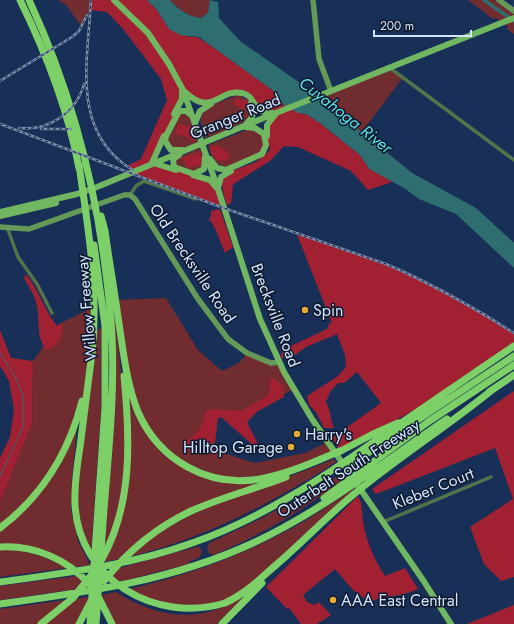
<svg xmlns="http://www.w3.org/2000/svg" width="514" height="624" font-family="Jost,sans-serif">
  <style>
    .green { fill: #712c30 }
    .forest { fill: #a12132 }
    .water { fill: #2e6e71 }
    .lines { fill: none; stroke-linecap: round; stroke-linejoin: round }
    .stream { stroke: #2e6e71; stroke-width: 1 }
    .canal { stroke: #2e6e71; stroke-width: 3.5 }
    .street { stroke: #53744b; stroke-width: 3.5 }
    .secondary { stroke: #649957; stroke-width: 5.5 }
    .primary { stroke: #71b660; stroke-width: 6 }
    .highway { stroke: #7cd067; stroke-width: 7 }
    .rail-casing { stroke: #798dae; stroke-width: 2.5 }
    .rail { stroke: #0e192b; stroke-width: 1; stroke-dasharray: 3; stroke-linecap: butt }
    .poi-dot { fill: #e8ab37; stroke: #0e192b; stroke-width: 1.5 }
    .labels { text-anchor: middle; stroke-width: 3; stroke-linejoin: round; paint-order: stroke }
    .street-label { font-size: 16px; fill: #d4e4fe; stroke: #0e192b }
    .poi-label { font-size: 16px; fill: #d4e4fe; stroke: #0e192b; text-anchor: start }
    .water-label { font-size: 17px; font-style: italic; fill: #59dfe5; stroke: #0e192b }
  </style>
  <rect width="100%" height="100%" fill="#183058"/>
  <path class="green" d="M58 0H91L90 10 82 27 66 5Z
    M170 0H210L208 13 201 18C188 17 178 9 170 0Z
    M468 0H495L514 14V34L506 28 509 27 496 18 493 19Z
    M390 68 403 77 362 132 318 96Z
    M239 95 249 101C250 104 252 108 252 111 251 124 216 134 205 138 199 119 196 112 217 103 225 100 231 97 239 95Z
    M180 114H188L198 142 182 148H173L167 141 168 134Z
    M247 130 259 132 264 140 261 152C237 164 219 182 208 145Z
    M200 148 203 155 204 166 196 172 177 167 176 160 177 158Z
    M166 298 198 350 222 371 239 363 247 353 256 357 279 362 293 390 242 414 218 418 214 450 255 463 305 453 328 442 337 454 280 474 222 479 168 454 138 412 115 300Z
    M94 307 89 368 80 410 51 474 0 528V502L32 424 33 361 61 323Z
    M115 319 126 414 125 464 119 511 105 548 109 480 113 321Z
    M101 328V409L91 554 81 530 77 494 95 332Z
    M128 391C137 409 145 430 156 446 161 453 169 458 175 463 202 481 222 482 254 482V485L165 522 147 534 119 559 104 562 121 520Z
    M77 427 72 479 71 510 78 541 90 565 75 567C53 551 27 542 0 544V530L29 504Z
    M334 459 336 462 324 470C263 507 198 541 128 557 185 505 264 489 334 459Z
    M344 473 346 477C305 510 262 534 214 555L209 553 207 549 209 543 260 519Z
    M354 488 355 489 257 579 242 591 218 603 181 609 125 590C211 570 282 541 354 488Z
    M196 547H200L202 552 200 557 189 562V564L115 583 111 579 116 569Z
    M13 549C33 553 49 558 67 568L0 577V550Z
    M77 576 84 582 78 589 0 600V586Z
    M116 592C147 612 182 622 218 609 225 607 242 597 245 597L217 624H115L102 595Z
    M88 597V600L77 624H45L75 599Z
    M66 600 51 614 37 624H0V609Z"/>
  <path class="forest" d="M91 0H147L157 10 169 29 190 37H197L210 45 275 92 284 105 298 113 306 114 320 123 360 155 369 169 377 172 392 182 368 190 351 171 298 147 284 146 270 161 235 183 233 185 231 203 227 205C223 193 218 182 229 172L256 162 270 150 266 133 268 113 243 93 209 102 192 98 182 99 152 163 210 180 218 189 224 208 131 172 127 166 141 159 167 100 161 79 124 30 107 12 90 10Z
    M236 99 248 100V105L242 109 235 105 233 102Z
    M178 124 192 127 197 140 191 141 186 136 175 134Z
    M210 146H220L230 155 227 161 216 160 211 154Z
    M199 152 201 154 202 165 188 168 182 158Z
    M220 209 233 247 225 253C220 242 217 229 209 219L211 216V211Z
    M296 232C333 245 371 257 408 273 445 289 480 311 514 333V347L427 403 340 451 332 438 381 403 357 372 344 383H338L330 392 326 402C331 411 330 419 334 428H324L316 412 309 405 307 396 338 376 346 367 345 355 337 334 306 347 292 357 281 358 282 350 323 331 328 328 329 323H332Z
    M26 274C39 290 44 310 57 326L61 323C65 332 60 339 54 347L46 350C36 336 40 322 37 307 36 297 29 287 24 278Z
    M0 330 11 358 33 361 32 424 0 502V458L10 437 14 410 9 381 0 366Z
    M271 376 284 387V397L258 411 247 422 260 448 254 446 221 417 218 418 213 454H205L189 452 184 443C199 433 202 428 206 411L212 409 241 411 266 397 269 393Z
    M514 391V577L501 581 484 564 470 527 513 499 495 448 376 494 372 489Z
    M358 496C364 506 361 516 364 527 368 545 375 561 385 576L405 568 418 589C400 598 386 594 370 602L353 590 335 569 303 595 307 602 315 605 319 602 331 615 317 624H301L289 608 287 609 266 587Z
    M514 605V624H467Z"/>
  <path class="water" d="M147 0H170C178 9 188 17 201 18L208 13 210 0 218 2 219 18 240 41 313 92 412 173 476 208 514 243V268L456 214 419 199 404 188 369 169 360 155 320 123 306 114 298 113 284 105 275 92 199 37 180 35 169 29 157 10Z"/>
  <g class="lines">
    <path class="stream" d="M0 353 16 378 23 396V427L0 476"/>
    <path class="canal" d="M484 0 514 21"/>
    <path class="street" d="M390 68 514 160
      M130 195 136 186 144 181 196 199
      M7 227 18 257 37 284 52 313
      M383 522 491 477"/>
    <path class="secondary" d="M313 0 319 59 331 91
      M499 0 514 11
      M0 227 29 229 124 195H130L135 199 198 299 228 339 247 353 271 363 279 362"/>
    <path class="primary" d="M114 0 148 33 169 64 183 90 218 189 260 319 284 372 312 419 423 580 451 624
      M185 92C212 118 219 88 242 93 257 96 251 114 273 113
      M174 114 182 99V92
      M195 123 200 111 211 104
      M247 123C254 117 254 112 251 103
      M267 136V125L275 115
      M182 150H171L165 141 166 136 179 111H186L191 115
      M179 155 173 159 174 167 194 174 204 169 205 157
      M210 159 217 168 226 170 262 154 266 145 264 134 255 128 245 127
      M152 163 164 136
      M153 163 176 170
      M193 175 210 180 216 187
      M218 188 221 177 231 171
      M0 212 77 194 97 187 261 119 514 18
      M0 216 56 203"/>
    <path class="highway" d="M20 0C46 53 68 110 79 168
      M29 0C76 101 102 210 111 321 116 383 109 447 104 509 101 547 99 586 96 624
      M79 165C88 227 99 290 92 353 88 384 84 415 80 447 77 466 74 485 75 505 79 579 155 624 225 603 245 594 260 579 276 565 304 541 330 513 359 490 402 455 449 425 492 390
      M101 216 105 231C109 260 114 288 118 317 123 349 126 382 138 412 159 460 208 488 260 479 288 474 314 462 340 451
      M489 392 514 375
      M337 453 373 434 398 423
      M351 464 514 356
      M324 498 428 422 514 365
      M0 528C42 496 69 452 82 401
      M0 547C34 545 67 559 89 584
      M102 559C133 504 130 437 124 376
      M104 581C128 551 157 527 191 511 222 497 255 489 286 477
      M0 582C66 573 132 565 195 542 262 518 321 479 379 438 424 408 469 376 514 346
      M98 596 112 624
      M0 604C88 592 171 581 253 543 322 511 384 462 447 419
      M41 624 73 598 93 573
      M79 624 91 601
      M90 624 105 407V326L94 245
      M222 624 262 583"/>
    <defs>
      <path id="rail" d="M91 0C88 60 70 133 133 170
        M0 81 72 37 79 31 87 15
        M0 124 218 206 386 264C431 283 473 307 514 333
        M19 128C49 131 76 113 84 84
        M41 129H71"/>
    </defs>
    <use href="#rail" class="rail-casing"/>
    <use href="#rail" class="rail"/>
  </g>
  <g class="poi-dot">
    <circle cx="305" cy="310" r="4"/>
    <circle cx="297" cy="434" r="4"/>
    <circle cx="291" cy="447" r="4"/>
    <circle cx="333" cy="600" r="4"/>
  </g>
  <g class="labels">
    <g class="street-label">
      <text transform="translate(235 116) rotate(-22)" y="6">Granger Road</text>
      <text transform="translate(193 263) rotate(56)" y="6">Old Brecksville Road</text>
      <text transform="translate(86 308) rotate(-95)" y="6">Willow Freeway</text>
      <text transform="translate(276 315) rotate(69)" y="6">Brecksville Road</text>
      <text transform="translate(348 468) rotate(-33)" y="6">Outerbelt South Freeway</text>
      <text transform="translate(433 488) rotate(-22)" y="6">Kleber Court</text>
    </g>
    <g class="poi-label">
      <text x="313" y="316">Spin</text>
      <text x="305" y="440">Harry's</text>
      <text x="283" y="453" text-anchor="end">Hilltop Garage</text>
      <text x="341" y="606">AAA East Central</text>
    </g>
    <g class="water-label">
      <text transform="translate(346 115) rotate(38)" y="6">Cuyahoga River</text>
    </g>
  </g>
  <path d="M374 30v6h97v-6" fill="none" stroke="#d4e4fe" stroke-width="2"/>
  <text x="380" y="30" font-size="12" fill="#d4e4fe" stroke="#0e192b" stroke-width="3" paint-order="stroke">200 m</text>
</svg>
